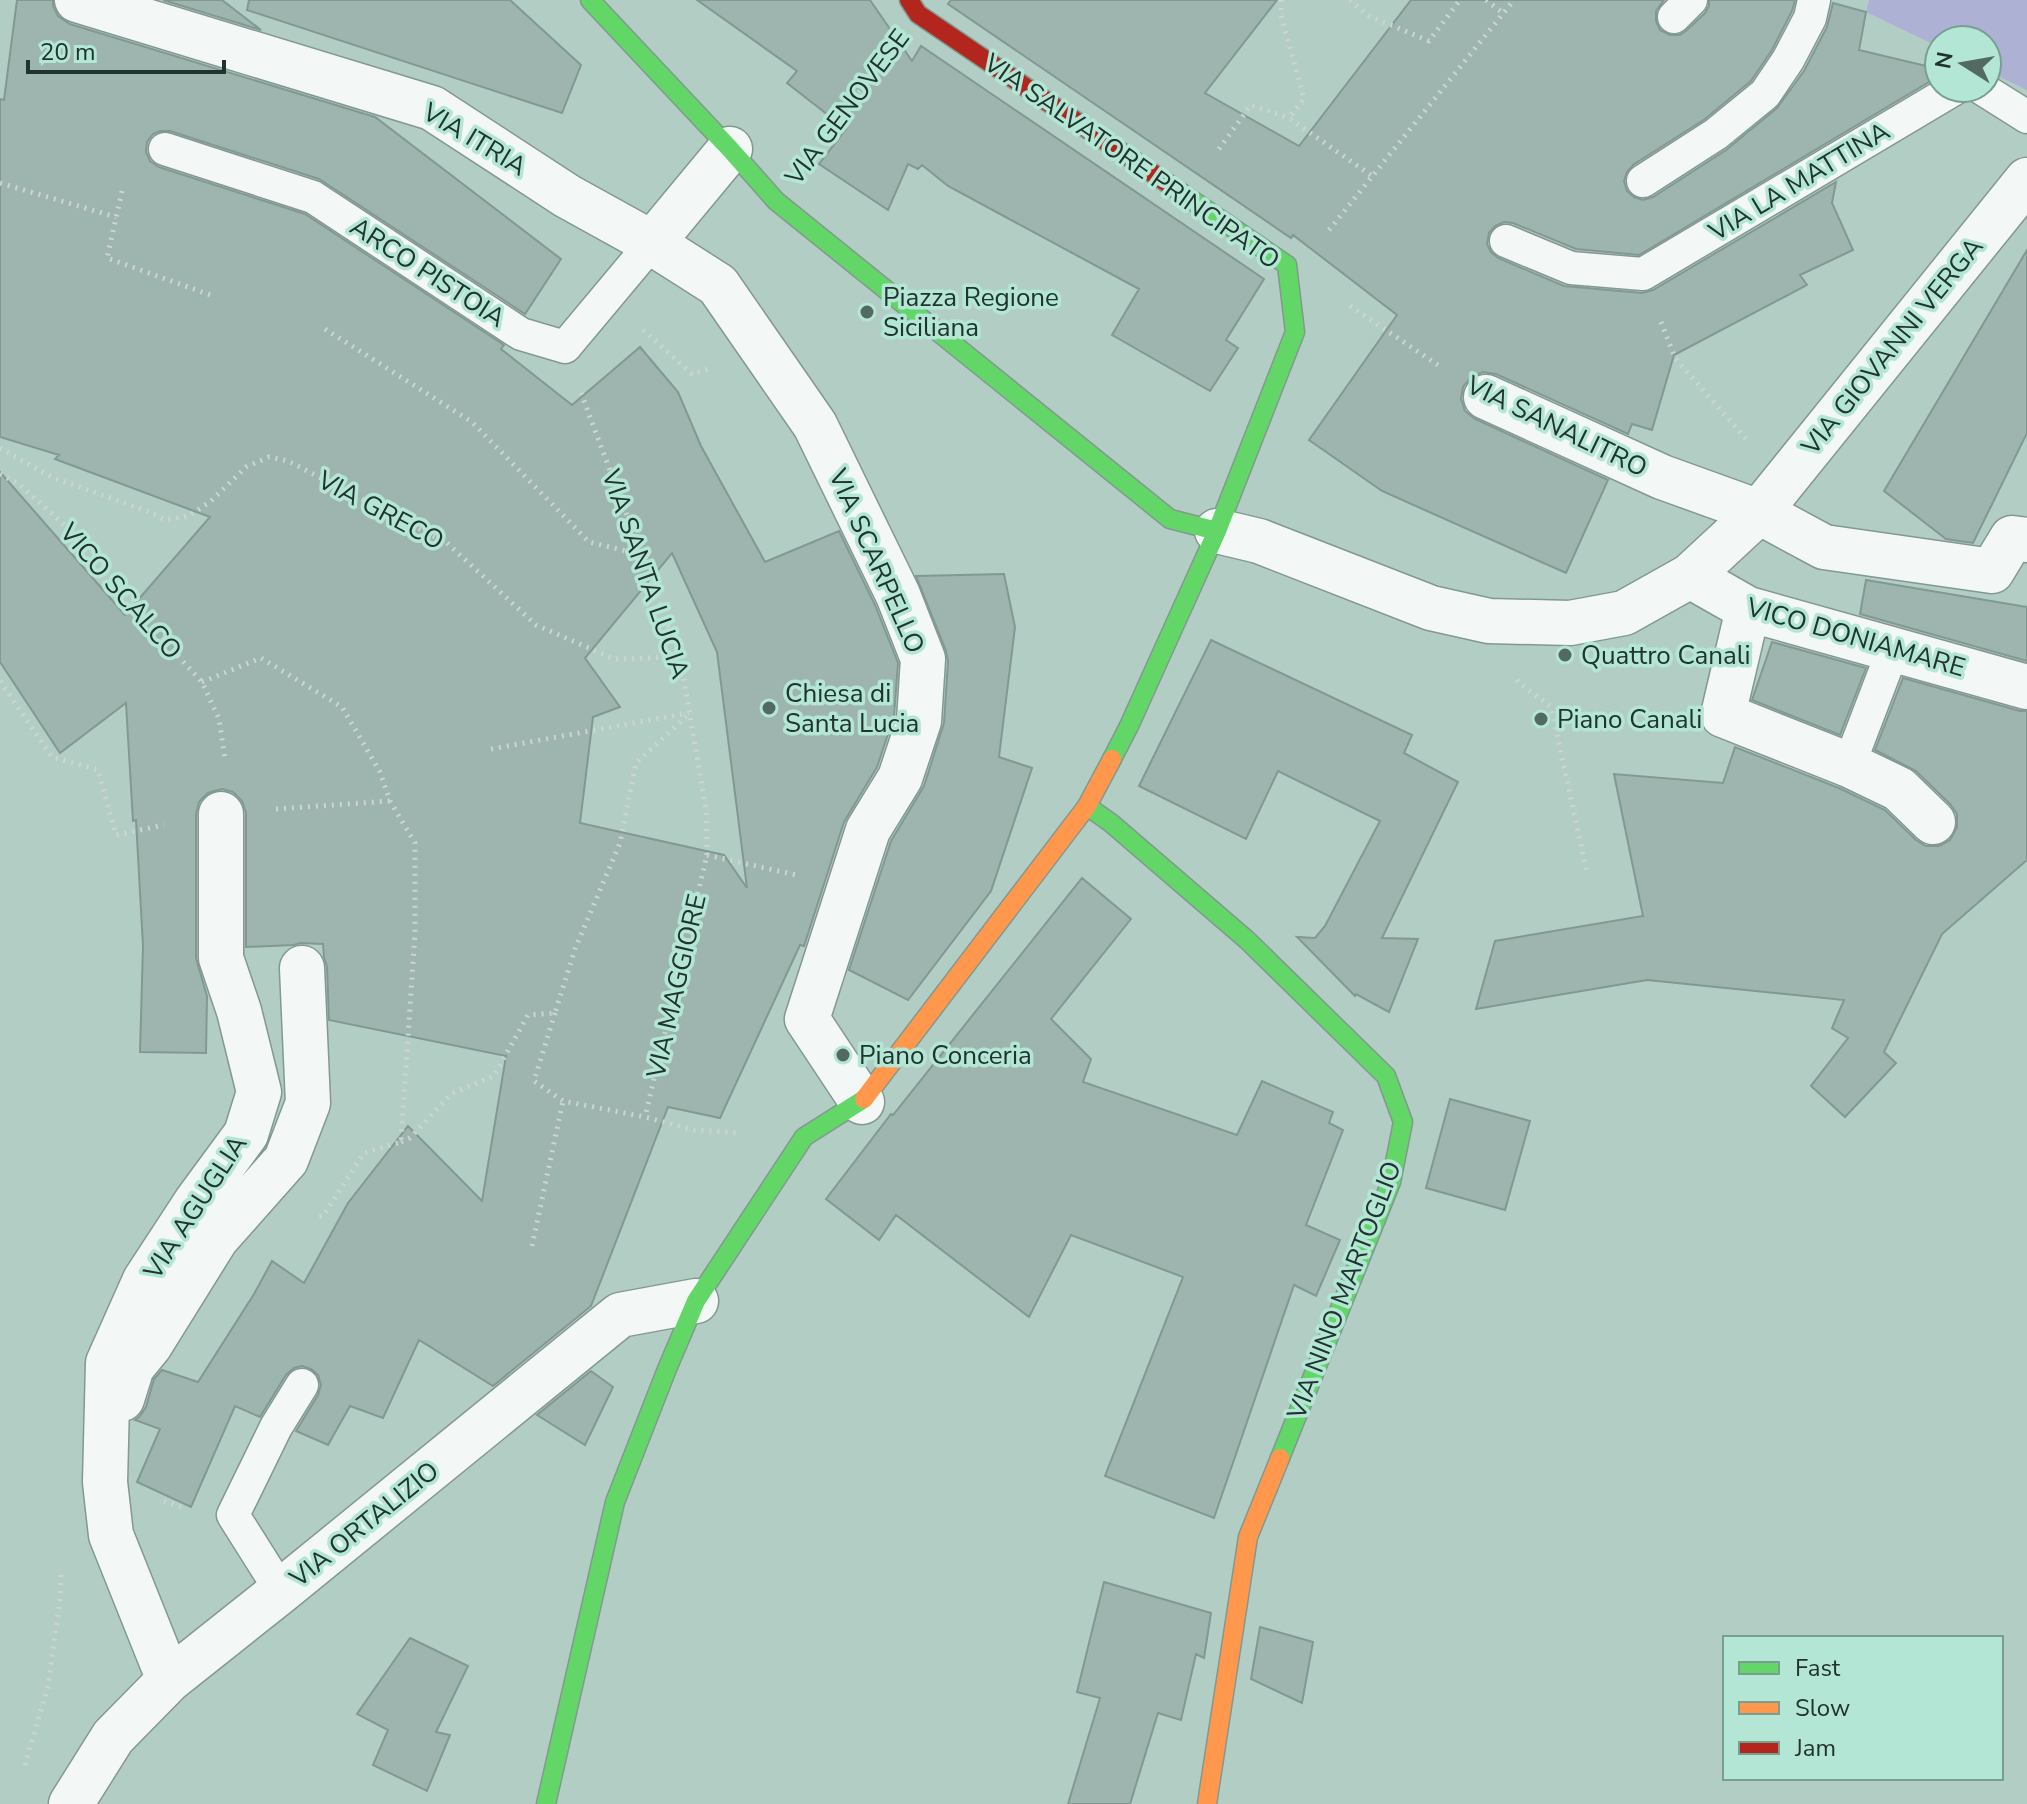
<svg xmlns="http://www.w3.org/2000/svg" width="2027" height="1804" font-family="'Nunito Sans',sans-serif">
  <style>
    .green { fill: #adb2d5 }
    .building { fill: #9db4af; stroke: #829893; stroke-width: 2; fill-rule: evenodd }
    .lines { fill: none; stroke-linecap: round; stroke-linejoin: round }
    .lane-casing { stroke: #839891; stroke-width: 35 }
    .street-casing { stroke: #839891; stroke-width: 47 }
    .fast-casing { stroke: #839891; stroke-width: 21 }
    .slow-casing { stroke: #839891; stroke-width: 21 }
    .jam-casing { stroke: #839891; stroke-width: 21 }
    .path { stroke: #ccd5d2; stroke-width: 5; stroke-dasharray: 2 6; stroke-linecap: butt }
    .lane { stroke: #f3f8f6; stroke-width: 32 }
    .street { stroke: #f3f8f6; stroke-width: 44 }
    .fast { stroke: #63d668; stroke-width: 18 }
    .slow { stroke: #ff974d; stroke-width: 18 }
    .jam { stroke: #b3261e; stroke-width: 18 }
    .poi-dot { fill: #536a62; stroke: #b4e6d5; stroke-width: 3 }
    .labels { text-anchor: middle; stroke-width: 7; stroke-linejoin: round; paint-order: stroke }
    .street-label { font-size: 26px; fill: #20342d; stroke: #b4e6d5 }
    .poi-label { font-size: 26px; fill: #20342d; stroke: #b4e6d5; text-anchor: start }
  </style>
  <rect width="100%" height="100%" fill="#b2cec4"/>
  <path class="green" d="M1869 0H2027V90L1987 71V40H1939V47L1866 12Z"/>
  <path class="building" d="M17 0H53V6L58 16 70 24 375 117 561 259 525 314 319 179 170 131H160L153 134 147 142 146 152 150 161 159 167 305 214 504 345 501 349 572 405 640 347 678 392 701 446 765 562 839 531 875 605 898 663 894 716 877 767 844 822 804 946 800 945 720 1118 668 1107 591 1306 493 1386 419 1340 383 1418 350 1406 328 1445 296 1431 318 1395 321 1385 318 1375 311 1369 302 1366 294 1368 286 1375 260 1417 235 1406 191 1507 137 1482 160 1429 135 1420 139 1417 146 1407 154 1379 162 1370 198 1382 254 1294 272 1261 304 1283 348 1203 408 1126 482 1201 506 1056 329 1020 327 967 324 957 323 944 300 943 294 945 246 947V813L242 801 233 792 222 789 208 793 199 802 196 814V958L207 996 206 1053 140 1052 143 946 136 820 133 821 126 703 60 753 0 662V472L125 615 210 517 55 459 59 455 0 437V99L4 100ZM672 553 717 652 747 888 724 855 580 823 593 717 620 707 585 658Z
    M163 0H222L261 30Z
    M249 0H510L581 65 562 113 247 10Z
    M697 0H870L912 61 921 46 1264 279 1226 340 1238 348 1210 391 1112 335 1139 289 948 186 922 165 918 169 908 164 888 210 819 164 846 129 787 83 797 71Z
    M951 0H1277L1205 93 1299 146 1411 0H1664L1656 11V21L1660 30 1670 35H1680L1687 30 1705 13 1709 6V0H1795L1792 11 1772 50 1751 81 1705 119 1633 165 1627 172 1624 181 1627 191 1634 197 1643 200 1653 197 1726 150 1777 108 1804 71 1827 27 1833 3 1866 12 1859 50 1939 69V76L1639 255 1576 249 1513 223 1504 222 1495 226 1489 233 1487 244 1491 252 1498 258 1564 286 1642 293 1653 290 1836 182 1832 203 1853 250 1800 275 1807 285 1674 355 1652 430 1632 424 1628 434 1496 374 1483 372 1471 377 1463 387 1461 399 1465 411 1475 419 1608 480 1566 573 1382 491 1309 440 1397 315 1293 235 1291 238 948 4Z
    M2027 250V433L1973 543 1946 539 1884 491Z
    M1004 574 1015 627 999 757 1032 768 991 891 908 1000 849 970 891 841 924 786 944 723 948 661 946 651 916 576Z
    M1866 580 2027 607V661L1860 614Z
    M1211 640 1412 735 1404 753 1458 782 1382 938 1418 939 1389 1012 1356 994 1355 996 1297 937 1315 938 1325 926 1380 821 1278 771 1246 839 1139 786Z
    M1772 642 1866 668 1840 735 1752 700Z
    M1903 678 2020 711H2027V860L1942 934 1884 1052 1896 1063 1845 1117 1811 1086 1848 1038 1832 1028 1844 1000 1647 980 1476 1009 1495 941 1643 916 1614 774 1723 783 1735 747 1839 788 1885 810 1916 840 1926 846H1939L1950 840 1957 827V814L1950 804 1916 771 1875 750Z
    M1082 878 1131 919 1051 1019 1091 1059 1083 1082 1237 1135 1262 1081 1333 1112 1329 1123 1343 1130 1306 1225 1340 1240 1316 1296 1294 1285 1214 1518 1105 1476 1183 1277 1071 1235 1029 1317 896 1215 879 1240 826 1199 891 1114 893 1115Z
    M1450 1099 1530 1121 1505 1210 1426 1188Z
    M591 1371 613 1387 585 1445 537 1415Z
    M1104 1582 1211 1613 1204 1658 1196 1654 1181 1720 1158 1713 1130 1804H1068L1100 1698 1077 1692Z
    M1260 1627 1313 1642 1302 1703 1251 1679Z
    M410 1638 468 1666 436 1732 450 1735 427 1791 373 1765 388 1730 357 1714Z"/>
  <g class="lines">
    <defs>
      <path id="lane" d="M1674 17 1691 0
        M1981 88 2027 117
        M165 149 313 197 521 334 565 347 652 243
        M1643 181 1716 134 1765 94 1788 60 1810 18 1814 0
        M1506 241 1571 268 1643 274 1956 88
        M1849 765 1893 650
        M281 1591 233 1515 276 1427 302 1385"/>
      <path id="street" d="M77 0 432 108 567 196 652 243 730 149
        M652 243 718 285 815 425 898 595 923 659 919 721 900 778 868 830 807 1019 862 1102
        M1486 397 1662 477 1759 512 1824 547 1992 571 2012 538 2027 540
        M1217 531 1259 541 1431 608 1489 621 1570 623 1624 613 1690 576 1759 512 2027 180
        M1690 576 1748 609 2027 687
        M1748 609 1723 715 1849 765 1899 789 1933 822
        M122 1399 132 1367 150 1345 216 1239 286 1160 308 1103 302 968
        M169 1680 111 1535 105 1482 108 1363 145 1280 196 1202 246 1134 259 1092 239 1011 221 958V814
        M71 1804 113 1737 169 1680 281 1591 620 1315 696 1301"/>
      <path id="fast" d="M590 0 730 149 776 201 1170 519 1217 531
        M1112 759 1129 726 1217 531 1295 332 1287 265 1167 183
        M1087 806 1111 823 1247 940 1386 1076 1403 1122 1391 1182 1280 1458
        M546 1804 615 1502 667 1369 696 1301 804 1137 864 1099"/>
      <path id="slow" d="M864 1099 1087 806 1112 759
        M1207 1804 1248 1537 1280 1458"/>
      <path id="jam" d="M909 0 918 14 1167 183"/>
    </defs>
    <use href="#lane" class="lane-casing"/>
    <use href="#street" class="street-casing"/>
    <use href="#fast" class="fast-casing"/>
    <use href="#slow" class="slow-casing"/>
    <use href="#jam" class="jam-casing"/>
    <path class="path" d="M1281 0V15L1304 99 1289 118 1372 176
      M1350 0 1369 16 1429 41 1460 0
      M1486 0 1503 13
      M1219 149 1251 105 1289 118
      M810 156 884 59
      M0 183 116 217
      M122 191 107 258 213 296
      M1329 230 1514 0
      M1350 306 1441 367
      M1661 322 1675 358 1746 439
      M325 329 472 422 589 542 643 555
      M643 330 692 374 708 369
      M581 393 680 657 706 810 707 855 645 1117
      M0 448 51 477 147 511 165 520 189 516 211 501 246 467 269 457 288 461 447 543 536 625 614 659 680 657
      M0 474 20 485 90 548 176 654 202 682 219 719 225 759
      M1517 680 1519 683 1551 707 1587 873
      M0 681 52 757 98 770 116 835 164 825
      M202 682 261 658 342 707 380 772 390 801 415 843V933L401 1142 364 1153 323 1216 314 1217
      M491 749 689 713
      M276 809 390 801
      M707 855 796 875
      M555 1013 534 1081 563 1101 645 1117 694 1130 741 1133
      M401 1142 410 1138 451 1094 494 1076 528 1015 555 1013 575 949 620 843 636 763 690 713
      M532 1246 563 1101
      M164 1501 185 1508
      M25 1765 48 1686 60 1599 61 1571"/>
    <use href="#lane" class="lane"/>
    <use href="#street" class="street"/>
    <use href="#fast" class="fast"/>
    <use href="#slow" class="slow"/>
    <use href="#jam" class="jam"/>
  </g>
  <g class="poi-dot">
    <circle cx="867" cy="312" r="8"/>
    <circle cx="1565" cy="655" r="8"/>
    <circle cx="769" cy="708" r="8"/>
    <circle cx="1541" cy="719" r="8"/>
    <circle cx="843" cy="1055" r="8"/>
  </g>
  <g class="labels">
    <g class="street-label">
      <text transform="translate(847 107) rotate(-53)" y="9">VIA GENOVESE</text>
      <text transform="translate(475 139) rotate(31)" y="9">VIA ITRIA</text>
      <text transform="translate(1132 161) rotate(35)" y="9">VIA SALVATORE PRINCIPATO</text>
      <text transform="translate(1799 181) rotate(-31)" y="9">VIA LA MATTINA</text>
      <text transform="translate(428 272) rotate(33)" y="9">ARCO PISTOIA</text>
      <text transform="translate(1892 346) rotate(-51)" y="9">VIA GIOVANNI VERGA</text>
      <text transform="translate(1557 426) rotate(26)" y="9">VIA SANALITRO</text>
      <text transform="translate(381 510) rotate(28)" y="9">VIA GRECO</text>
      <text transform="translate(877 561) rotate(66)" y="9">VIA SCARPELLO</text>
      <text transform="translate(646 574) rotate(71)" y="9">VIA SANTA LUCIA</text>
      <text transform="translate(121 591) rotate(49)" y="9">VICO SCALCO</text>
      <text transform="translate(1856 637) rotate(16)" y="9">VICO DONIAMARE</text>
      <text transform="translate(676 986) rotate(-77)" y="9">VIA MAGGIORE</text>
      <text transform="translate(195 1207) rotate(-57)" y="9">VIA AGUGLIA</text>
      <text transform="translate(1344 1290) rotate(-69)" y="9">VIA NINO MARTOGLIO</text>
      <text transform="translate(364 1524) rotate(-39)" y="9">VIA ORTALIZIO</text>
    </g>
    <g class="poi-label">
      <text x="883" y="306">Piazza Regione<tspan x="883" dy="30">Siciliana</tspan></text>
      <text x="1581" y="664">Quattro Canali</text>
      <text x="785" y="702">Chiesa di<tspan x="785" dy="30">Santa Lucia</tspan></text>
      <text x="1557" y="728">Piano Canali</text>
      <text x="859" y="1064">Piano Conceria</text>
    </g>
  </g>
  <rect x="1723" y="1636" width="280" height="144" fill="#b4e6d5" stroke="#799f92" stroke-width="2"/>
  <rect x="1739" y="1662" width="40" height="12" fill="#63d668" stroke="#799f92" stroke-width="2"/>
  <text x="1795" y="1676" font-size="24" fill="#20342d">Fast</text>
  <rect x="1739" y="1702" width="40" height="12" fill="#ff974d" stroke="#799f92" stroke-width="2"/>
  <text x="1795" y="1716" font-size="24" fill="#20342d">Slow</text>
  <rect x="1739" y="1742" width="40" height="12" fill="#b3261e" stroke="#799f92" stroke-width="2"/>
  <text x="1795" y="1756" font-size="24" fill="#20342d">Jam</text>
  <g transform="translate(1963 64) rotate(281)"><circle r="38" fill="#b4e6d5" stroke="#799f92" stroke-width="2"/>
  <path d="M0-6L14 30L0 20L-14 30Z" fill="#536a62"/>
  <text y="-12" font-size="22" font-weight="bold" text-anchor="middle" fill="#20342d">N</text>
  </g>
  <path d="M28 60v12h196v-12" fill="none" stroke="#20342d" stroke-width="4"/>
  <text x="40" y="60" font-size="24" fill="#20342d" stroke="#b4e6d5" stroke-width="6" paint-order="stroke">20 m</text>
</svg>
